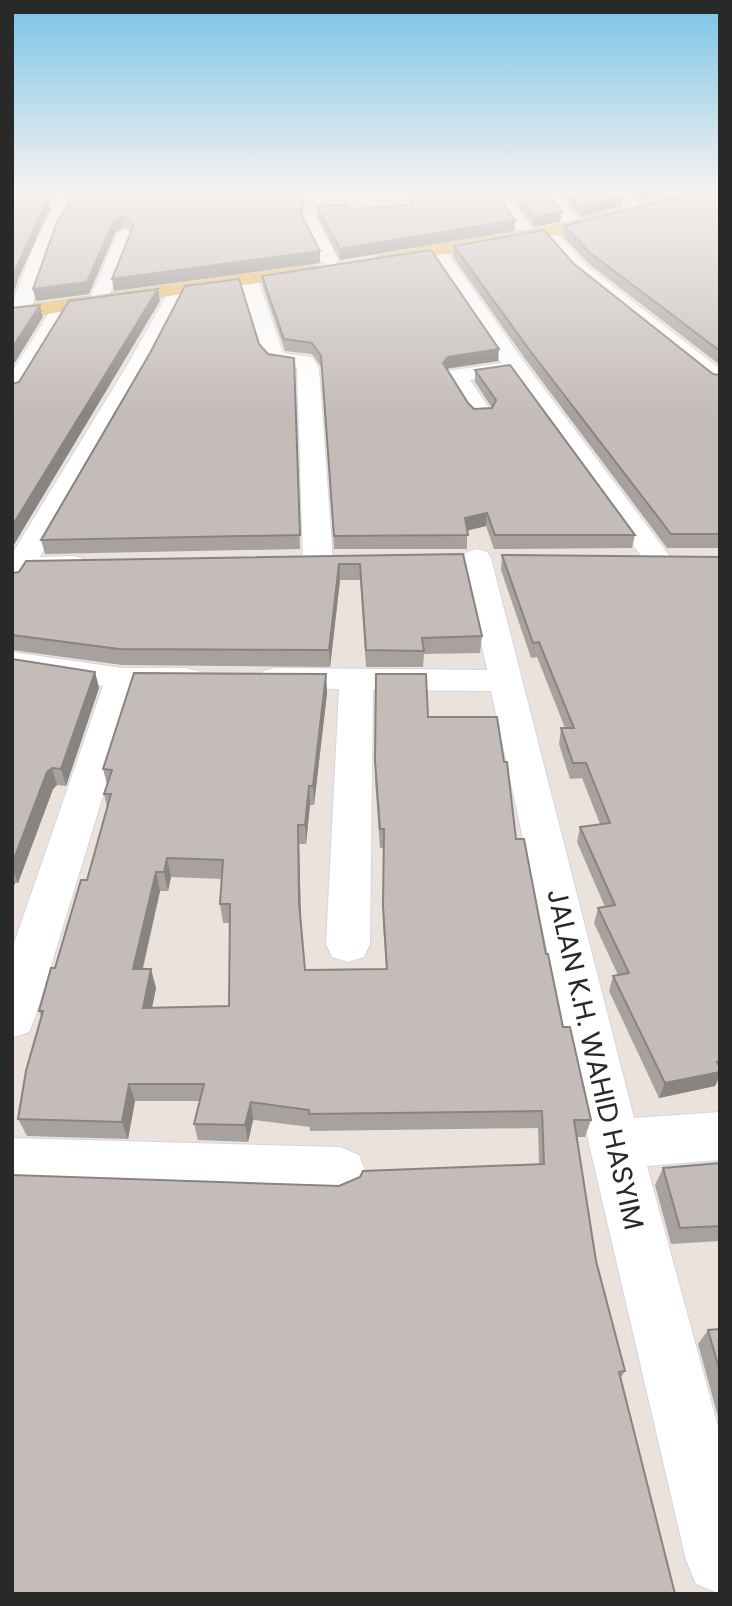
<svg xmlns="http://www.w3.org/2000/svg" width="732" height="1606" font-family="Poppins,sans-serif">
  <style>
    .lines { fill: none; stroke-linecap: round; stroke-linejoin: round }
    .minor-casing { stroke: #d0d6e2; stroke-width: 2 }
    .major-casing { stroke: #c3c3c3; stroke-width: 2 }
    .minor { fill: #fff; fill-rule: evenodd }
    .major { fill: #ecba5f; fill-rule: evenodd }
    .wall { fill: #a8a29e; fill-rule: evenodd }
    .shaded-wall { fill: #888481 }
    .building { fill: #c3bcb8; stroke: #888481; stroke-width: 2; fill-rule: evenodd }
    .labels { text-anchor: middle; stroke-width: 6; stroke-linejoin: round; paint-order: stroke }
    .near-street-label { font-size: 28px; fill: #292929; stroke: #fff }
  </style>
  <rect width="100%" height="100%" fill="#ebe2db"/>
  <g class="lines">
    <defs>
      <path id="minor" d="M486 188H501L531 227 529 230H517Z
        M537 188H552L576 216 578 219 576 222H564Z
        M604 188H620L639 204 631 209 626 207Z
        M73 189 80 193 57 232 32 305 29 309H15L12 305C21 281 49 195 73 189Z
        M310 215 318 220 338 260 335 264 329 265 320 260 302 220Z
        M547 227 553 229 586 265 720 369V387L712 385 574 273 539 232Z
        M125 229 133 234 109 296 107 300H93L91 296 117 234Z
        M437 246 443 247 524 362 669 555 674 561 669 567 659 570 649 567 510 374 470 380 493 414 489 419H473L445 376 448 371 502 363 428 251Z
        M249 275 258 280 283 353 312 357 319 368 333 561 328 567 318 570 308 567 303 561 297 368 269 364 262 356 240 280Z
        M178 285 187 291 150 364 40 557 74 556 84 559 89 565 84 571 29 575 23 585 12 588V554L128 364 169 291Z
        M63 300 73 306 23 390 20 395 12 397V372L56 302Z
        M477 549 487 552 491 558 634 1118 720 1112V1160L647 1166 720 1434V1594L696 1584 686 1560 589 1144 491 691 373 690 370 944 364 957 348 962 332 957 326 944 339 689 275 688 263 685 258 678 263 671 275 668 487 670 463 558 467 552Z
        M12 652 122 668H186L198 671 203 678 198 685 186 688H136L35 1018 29 1032 12 1038V949L103 686 12 672Z
        M12 1138 340 1147 359 1155 366 1173 359 1191 340 1199 12 1188Z"/>
      <path id="major" d="M707 188H720V193L547 237 380 265 371 260 380 255 547 227Z
        M313 265 322 270 319 274 12 319V307Z"/>
    </defs>
    <use href="#minor" class="minor-casing"/>
    <use href="#major" class="major-casing"/>
    <use href="#minor" class="minor"/>
    <use href="#major" class="major"/>
  </g>
  <path class="wall" d="M78 188H264V196L303 195V217L320 251V263L114 291 131 232 124 227 115 233 89 294 36 301 33 289Z
    M425 188H491L515 220 514 231 340 260 317 216 316 206 348 209 410 205V193L428 192Z
    M504 188H542L560 222 534 227Z
    M555 188H613L623 196 621 206 580 217Z
    M624 188H686L640 201Z
    M720 191V365L588 263 563 236 564 226Z
    M454 246 574 264 713 374 720 375V548H667L526 360 453 257Z
    M262 276 498 361 447 369 468 403 474 409 492 408 475 382V370L635 535 632 548 494 549 486 526 467 531V549H334L322 368 312 354 285 351 263 287Z
    M259 344 268 354 294 358 300 549 45 554 41 540Z
    M463 554 482 636 480 653 424 654 423 667H366L360 580H340L330 667 122 665 12 650V573Z
    M502 555 720 557V1076L715 1086 659 1098 609 991 613 976 618 975 594 923 598 908 605 907 577 842 580 827 600 824 582 778 570 779 559 744 561 728H565L537 657 531 658 501 570Z
    M12 659 95 672 99 688 66 786 57 785 53 789 18 883H15L12 892Z
    M326 674 327 693 314 805H310L306 844H299L301 918 305 970 386 969 383 925 384 848H380L375 780 376 674 428 717 516 839 563 1027 591 1120 585 1137H577L596 1261 625 1371 620 1379 339 1186 539 1165 538 1128 310 1131V1127L253 1120 248 1142 198 1140 194 1124 200 1101H135L128 1139 27 1136 18 1119 41 1016 39 1011 87 880 107 807 104 794 107 784 103 769ZM171 877 222 879 220 904 223 923H230L229 1006 152 1008 156 988 143 969 160 891H168Z
    M720 1163V1241L671 1244 655 1185 663 1168Z
    M720 1329V1424L698 1344 708 1330Z"/>
  <path class="shaded-wall" d="M654 188H686L640 201 641 191Z
    M623 196 621 206 580 217 581 207Z
    M48 198 50 209 19 277 12 297V277Z
    M303 205V216L300 221 299 210Z
    M562 212 560 222 534 227 535 217Z
    M122 216 124 227 115 233 89 294 36 301 33 289 113 222Z
    M515 220 514 231 340 260V249Z
    M320 251V263L114 291 112 279Z
    M158 289 160 301 12 548V526Z
    M40 305 43 317 12 367V348Z
    M499 349 498 361 448 368 443 375V363L448 357Z
    M487 513 486 526 464 531 465 518Z
    M339 564 340 580 330 667 329 650Z
    M95 672 99 688 66 786 61 769Z
    M326 674 327 693 314 805 313 786Z
    M52 768 57 785 53 789 18 883 12 868V864L47 772Z
    M309 786 310 805 306 844 305 825Z
    M298 825 299 844 301 922 299 903Z
    M167 858 171 877 168 891 164 872Z
    M156 872 160 891 138 987 133 969Z
    M12 876 15 883 12 892Z
    M151 969 156 988 148 1026 143 1008Z
    M720 1072V1075L715 1086 659 1098 665 1083Z
    M129 1084 135 1101 128 1139 122 1122Z
    M251 1102 253 1120 248 1142 245 1125Z"/>
  <path class="building" d="M12 188H45L48 198 12 277Z
    M78 188H263L262 196 303 195V205L299 210 320 251 112 279 134 224 122 216 113 222 87 282 33 289 57 222Z
    M431 188H491L515 220 340 249 316 206 347 205 348 209 414 205 410 193 433 192Z
    M512 188H542L562 212 535 217Z
    M565 188H613L623 196 581 207Z
    M637 188H654L641 191Z
    M711 189 720 191V351L589 252 564 226Z
    M544 230 574 264 713 374 720 375V534H671L528 348 454 246Z
    M431 250 499 349 448 357 443 363 468 403 474 409 492 408 496 400 475 370 510 365 635 535H495L487 513 465 518 468 535 334 536 321 356 312 343 284 339 262 276Z
    M239 279 259 344 268 354 294 358 300 535 41 540 150 353 185 286Z
    M158 289 12 526V384L19 382 69 301Z
    M40 305 12 348V308Z
    M463 554 482 636 422 638 424 651 366 650 360 564H339L329 650 119 649 12 635V573L19 572 26 561Z
    M502 555 720 557V1062H717L720 1067V1072L665 1083 613 976 629 973 598 908 615 905 580 827 610 823 586 763H573L561 728H574L539 642 533 643Z
    M12 659 95 672 61 769 52 768 47 772 12 864Z
    M134 673 326 674 313 786H309L305 825H298L299 903 305 970 387 969 383 906 384 829H380L375 761 376 674H426L428 717H497L504 762H507L516 839H524L546 954H548L563 1027H570L591 1120H574L596 1261 625 1371 619 1372 675 1594H12V1175L339 1186 360 1177 363 1171 544 1164 542 1111 309 1114V1110L251 1102 245 1125 194 1124 204 1084H129L122 1122 18 1119 26 1071 43 1011H39L51 968H55L81 880H87L111 794H104L112 770 103 769ZM167 858 223 860 220 904H230L229 1006 143 1008 151 969H133L156 872H164Z
    M720 1163V1226L680 1228 663 1168Z
    M720 1329V1372L708 1330Z"/>
  <linearGradient id="sky" x2="0" y2="1"><stop stop-color="#78c3e9"/><stop offset="0.46" stop-color="#f6f2ef"/><stop offset="1" stop-color="#f6f2ef" stop-opacity="0"/></linearGradient>
  <rect width="732" height="413" fill="url(#sky)"/>
  <g class="labels">
    <g class="near-street-label">
      <text transform="translate(596 1059) rotate(77)" y="10">JALAN K.H. WAHID HASYIM</text>
    </g>
  </g>
  <rect width="732" height="1606" fill="none" stroke="#292929" stroke-width="28"/>
</svg>
